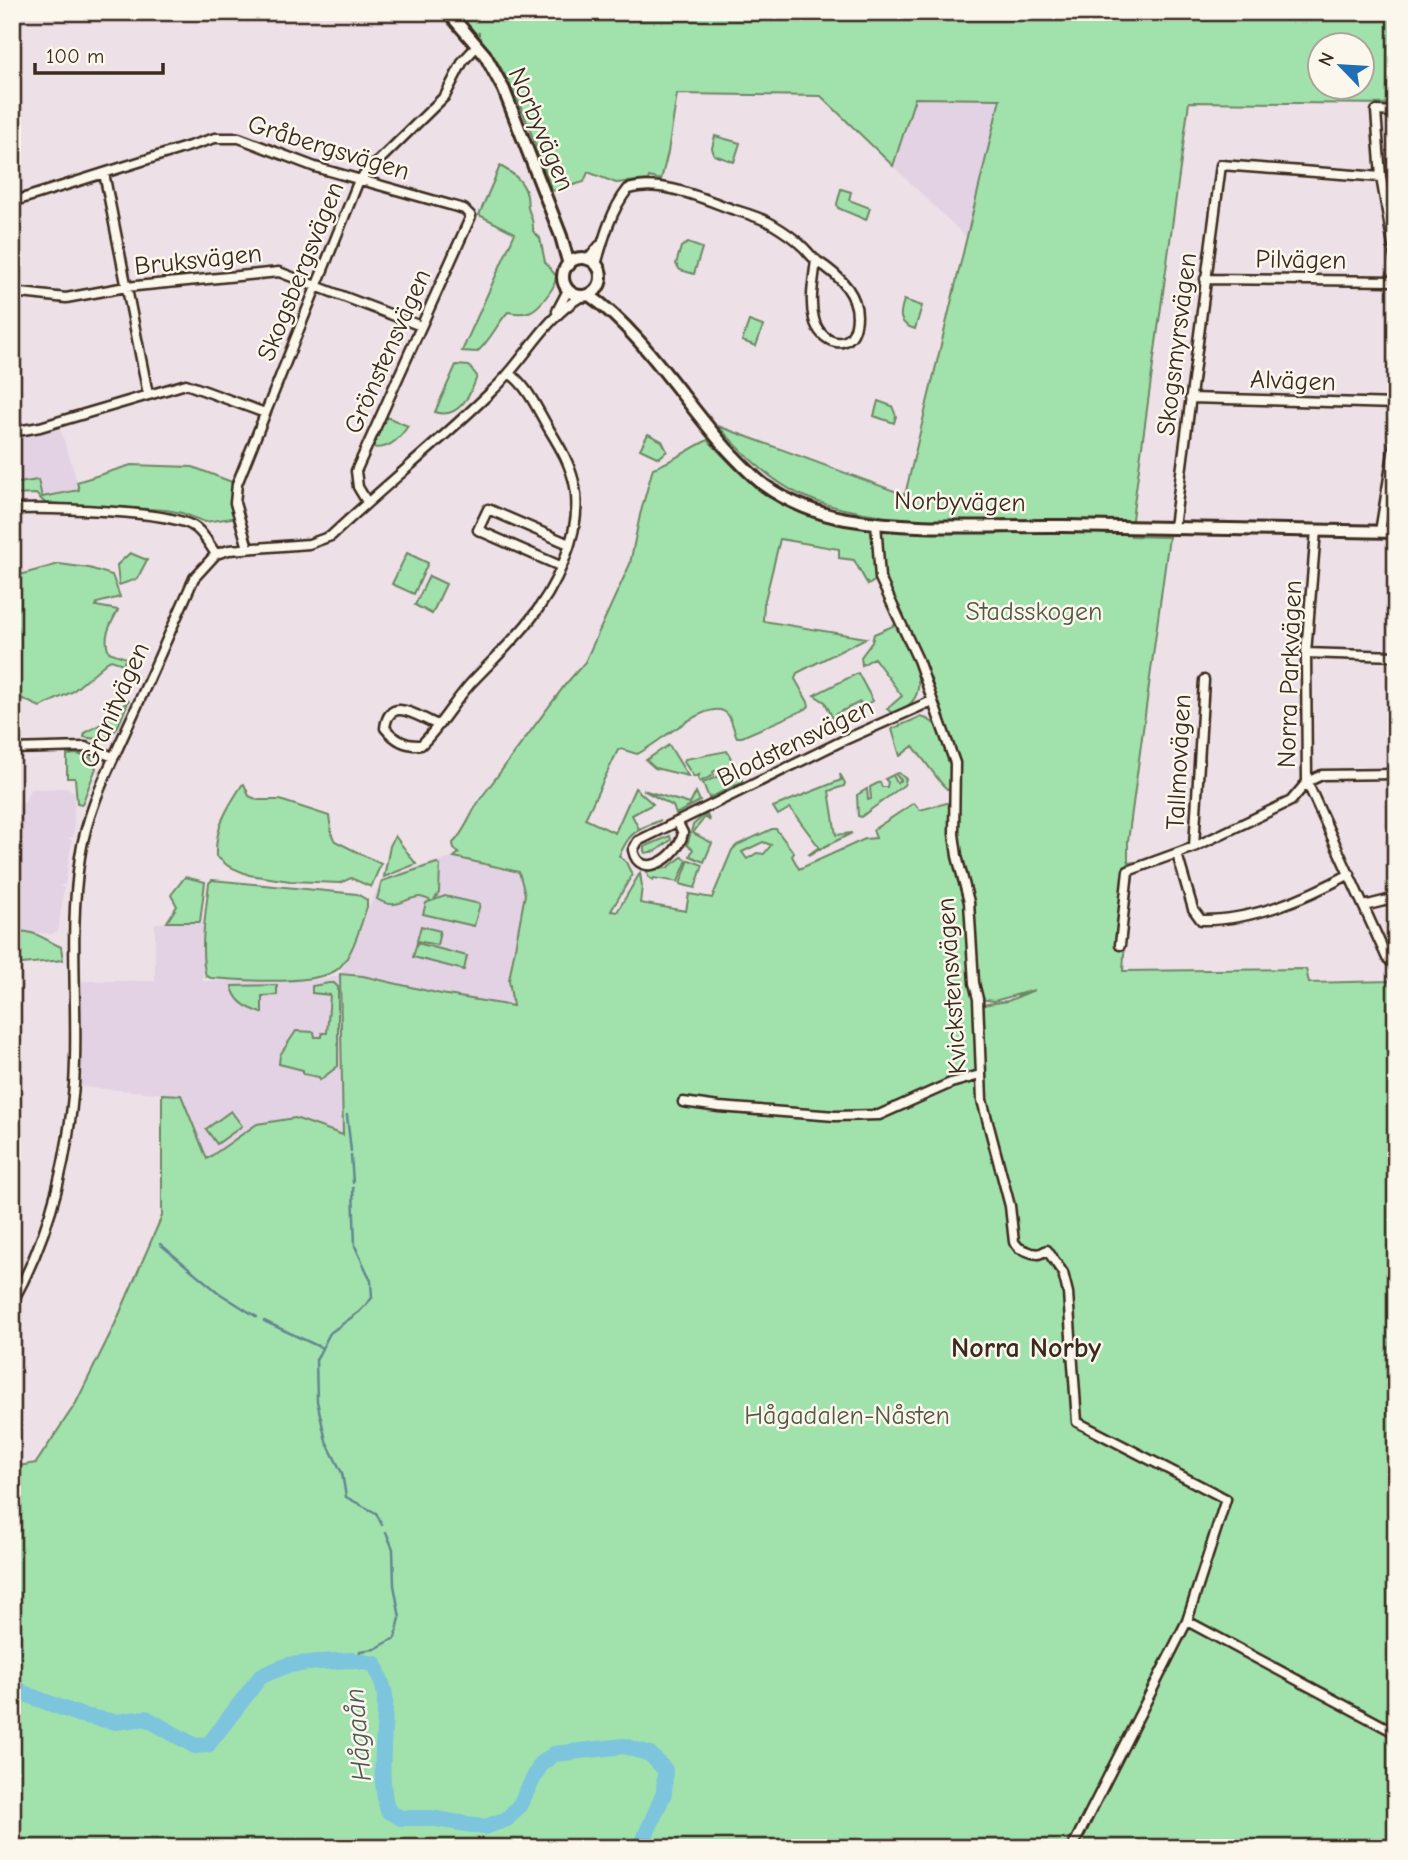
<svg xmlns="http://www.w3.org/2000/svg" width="1408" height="1860" font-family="'Comic Neue',sans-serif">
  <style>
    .built { fill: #e3d2e3 }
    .green { fill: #a1e2ac; stroke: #6e8665; stroke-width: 2; fill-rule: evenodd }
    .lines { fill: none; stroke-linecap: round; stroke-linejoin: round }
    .stream { stroke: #628791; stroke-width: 2.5 }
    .river { stroke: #7cc5dd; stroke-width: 16 }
    .street-casing { stroke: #3b2a1e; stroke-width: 13 }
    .secondary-casing { stroke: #3b2a1e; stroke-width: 16 }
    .street { stroke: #fbf7ec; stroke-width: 8 }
    .secondary { stroke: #fbf7ec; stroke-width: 10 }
    .labels { text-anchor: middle; stroke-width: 5; stroke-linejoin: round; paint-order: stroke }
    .street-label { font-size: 26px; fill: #3b2a1e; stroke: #fbf7ec }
    .park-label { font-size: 26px; fill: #545842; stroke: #fbf7ec }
    .neighbourhood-label { font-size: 28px; font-weight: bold; fill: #3b2a1e; stroke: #fbf7ec }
    .water-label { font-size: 28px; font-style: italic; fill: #4e5857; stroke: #fbf7ec }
  </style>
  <rect width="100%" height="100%" fill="#ede1e7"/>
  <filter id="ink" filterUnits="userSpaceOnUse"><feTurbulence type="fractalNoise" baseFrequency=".0143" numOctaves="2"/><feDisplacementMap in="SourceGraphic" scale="14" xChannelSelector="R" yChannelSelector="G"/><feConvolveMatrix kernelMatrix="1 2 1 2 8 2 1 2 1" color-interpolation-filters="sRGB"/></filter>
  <g filter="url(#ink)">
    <path class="built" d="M915 98 1000 99 967 238 893 166Z
      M60 429 80 490 42 497 38 480 12 484V437Z
      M68 788 74 792V826L73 837 67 838 72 840 65 885H59L64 888 58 931 52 934 12 931V802L24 803 30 789Z
      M454 857 519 872 525 894 509 980 513 1006 441 994 363 976 340 975 343 1135 295 1118 257 1124 207 1160 181 1095 80 1087 82 981H155V923H203V981L328 979 340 974 381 880 419 866Z"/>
    <path class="green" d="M457 12H1396V104L1189 102 1132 519 1131 536 1169 537 1128 841V863L1135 862 1125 939 1123 971 1306 969 1309 983 1389 981 1396 973V1848H12V1467L36 1463 76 1403 115 1324 162 1216V1094L181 1095 207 1159 257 1124 295 1118 343 1135 340 974 363 976 441 994 513 1006 509 980 525 894 519 872 454 857 459 853 454 849 453 843C465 832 471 812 481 798L565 685 585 662 630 564 640 515 653 468C673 461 689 449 708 440 761 498 791 519 870 528L877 559V533L880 515C801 506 771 484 718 426L905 495 1000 99 915 98 893 166 821 96 677 94 668 152 661 180 649 177 648 180 616 183 588 172 584 182 552 191C533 139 516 80 479 37V32L477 36ZM1320 46H1362V88H1320ZM780 539 839 549V558L854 560 868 585 879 578 949 743 955 801 920 810 914 803 873 830 876 838 865 839 799 869 792 856 794 853 776 829H772L737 845 732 850 712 898 689 894 686 911 640 903 642 886 640 873 617 912 611 911 632 875 626 862 619 856C631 830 635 832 661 820L639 829 632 815 653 804 635 788 615 833 585 819 618 750 621 749 637 754C654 747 706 699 725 712 732 716 733 730 737 737H742L806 709 809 706 808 702 795 679 797 673 866 638 763 621 764 604ZM763 842 771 845 764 854 757 853 747 859 742 852ZM1034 990 1008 1001 981 1005 980 999 994 1001Z
      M715 136 740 143 734 162 714 155 712 148Z
      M500 166C513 173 524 181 527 196 528 200 527 204 528 208 531 218 534 220 533 231L540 238 545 262 556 276C555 286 552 289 547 296 535 312 527 316 508 312 496 325 491 340 477 352L462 351 515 233 479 215Z
      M841 189 851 192 849 200 870 208 866 220 838 208 837 204Z
      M688 243 702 248 694 274 680 270 676 264 681 247Z
      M904 300 922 306 915 329C898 324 899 315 904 300Z
      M749 321 763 326 756 346 742 341Z
      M456 365 469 366 477 376C471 395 458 420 435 412Z
      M878 401 892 406 896 416 894 423 874 416Z
      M382 415 408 426C398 441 386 452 367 446Z
      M648 434 662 441 667 451 659 458 640 449Z
      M1396 435V524L1385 523Z
      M131 465 193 467 237 484 239 517 205 522 182 513 166 510 45 503 36 494 12 495V484L38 480 42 497 79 490 77 482Z
      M130 553 147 560 137 579 119 585 117 565Z
      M407 553 428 563 414 594 392 584Z
      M59 564 89 568 112 575 120 597 97 603 96 606 118 610C111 624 102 636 109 652L126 658 123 664 111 660 107 662 72 692 40 707 12 694V577Z
      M429 576 446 584 432 614 415 605Z
      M895 625C905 645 931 682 911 703 906 708 898 711 892 713L887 709 902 696 874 658 862 665 861 657 872 642 874 634Z
      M858 673 873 701 863 705 860 702 836 714 837 717 833 719 825 702 814 695Z
      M129 700C117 727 117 745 84 737L85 733 105 722Z
      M920 717C950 722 951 766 953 789H947L942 784 913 746 900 756 892 729Z
      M669 745 688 776 655 768 646 760Z
      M727 751 735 766 720 772 717 770 713 772 714 775 700 782 698 779 699 775 694 777 684 762 685 759Z
      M77 754 91 758 96 768 82 804 77 803 75 778H67V755Z
      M736 768 743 782 709 798 703 783Z
      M899 773 906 779 904 785 861 817 858 816 857 795 867 789 868 800 871 799 870 787 880 782 882 787H887L888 782 885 779 893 775 897 783 901 780 895 774Z
      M840 774 845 783 844 786 829 791 836 835 852 833 808 855 819 847 790 808 778 815 773 807 841 780Z
      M244 784 249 796 258 800H280L329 816 332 836 335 841 381 864 371 887 351 878 340 883 290 881 249 875 228 866 216 856C215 827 227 808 242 785Z
      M643 790 690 804 696 792 700 801 676 814 673 806Z
      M704 815H707L710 821 705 817 693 833 712 843 704 862 690 856 693 849 687 845 693 825Z
      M395 836 416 864 384 877 390 846Z
      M670 836 671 840 656 851 645 853 644 851V847Z
      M682 857 687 860 678 882 654 878 653 880 648 877 647 871 667 868Z
      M689 860 703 865 695 888 680 884Z
      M437 863 440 866 439 893 434 900 445 896 480 904 474 926 423 914 426 903 431 901C430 900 422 897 420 897 405 897 397 912 377 899L382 881Z
      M185 877 205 882 200 922H167L177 906 171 895Z
      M212 880 357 894 367 900V907C360 926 354 952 340 967 321 987 239 980 211 978L206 976C199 951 206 910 209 883Z
      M421 926 440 931 437 945 417 941Z
      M12 931C38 931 39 937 61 947L63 960 12 965Z
      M417 943 467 956 464 970 413 957Z
      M329 983H334L338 987V1066L320 1080 319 1077 303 1074V1070L279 1064 280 1055 296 1031 314 1032 315 1037H322V1033H327L330 995 312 993V986Z
      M277 985V995L262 996V1013C247 1008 235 1002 232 986Z
      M231 1111 242 1126 217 1144 206 1129Z"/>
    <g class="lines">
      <path class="stream" d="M347 1115 351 1151
        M351 1155 353 1183
        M353 1188 355 1246 371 1281 372 1298 359 1312 330 1333 316 1360 317 1401 326 1441 342 1473 346 1497 376 1513 382 1525
        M160 1244 219 1293 257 1317
        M264 1321 322 1348
        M358 1662 360 1651 375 1649 395 1638 400 1618 394 1585 393 1549 386 1532"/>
      <path class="river" d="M12 1628 14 1630 12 1654
        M12 1684 23 1693 80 1715 116 1722 146 1718 195 1746 208 1745 261 1676 288 1665 320 1662 351 1660 375 1664C378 1674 384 1685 385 1696 386 1732 377 1776 388 1811L401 1818H430L485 1827 507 1819 519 1806 541 1764 554 1754 624 1746 650 1754 665 1770 664 1793 640 1848"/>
      <defs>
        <path id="street" d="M1396 112 1376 111 1381 177 1396 263
          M104 173 148 394
          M12 202 215 138H239L315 167 464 209 471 216 356 471 358 487 367 502
          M588 260 599 246
          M596 265C603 240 611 210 628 189 661 179 701 198 732 209 745 213 760 217 772 224 782 230 793 237 802 246 807 250 811 257 817 261 839 275 862 296 856 325 851 353 820 344 814 319 809 300 814 279 816 260
          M1205 279 1396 281
          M12 292 66 298 126 287 279 272 421 326
          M557 311 568 290
          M1190 398 1396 404
          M12 432 40 427 186 384 265 413
          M12 509C45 508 175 510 196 528 204 534 210 546 216 554
          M876 522 880 578 918 660 955 763 954 834 957 856 969 902 974 983 978 999 982 1100 1010 1206 1014 1242 1019 1248 1032 1253 1039 1254 1047 1250 1063 1273 1068 1293 1077 1422 1226 1499 1187 1621 1396 1733
          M1174 527 1221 165 1381 177
          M1316 530 1306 653 1307 782 1387 958 1396 966
          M1380 532 1396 435
          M248 548 235 503 237 484 359 180 445 96 463 61 477 46
          M560 566 478 530 488 509 569 544
          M1306 653 1396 656
          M438 725C418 717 389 694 385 728 395 740 405 746 421 745 440 727 453 703 471 683 489 664 509 645 526 625 555 590 583 533 575 487 571 465 560 447 549 429 537 409 528 386 509 373
          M12 749 85 747 114 757
          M678 823 683 833C678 859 639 881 633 850L638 841 842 741 932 701
          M1194 847 1204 680
          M1177 854 1193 909 1201 920C1253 921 1305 898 1350 874
          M1364 906 1396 898
          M1120 945 1128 871 1194 847 1291 801 1307 782 1322 775 1396 774
          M683 1102 719 1107 835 1116 879 1115 951 1083 980 1075
          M12 1303C49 1236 68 1161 74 1085 79 1009 68 933 80 857 87 811 108 770 127 728 150 678 172 628 194 578L216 554 229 550 309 544 331 536C384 486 442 440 494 389 525 360 545 317 582 296
          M1072 1848 1187 1621"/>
        <path id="secondary" d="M448 12 485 55 504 90 561 236 569 265
          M563 277a19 19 0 1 1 38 0a19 19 0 1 1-38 0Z
          M589 295C641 331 683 400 726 448 738 461 750 474 764 485 787 502 818 514 846 519 917 531 991 525 1063 526 1174 527 1285 531 1396 532"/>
      </defs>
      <use href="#street" class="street-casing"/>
      <use href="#secondary" class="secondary-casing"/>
      <use href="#street" class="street"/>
      <use href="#secondary" class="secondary"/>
    </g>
  </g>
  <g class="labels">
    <g class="street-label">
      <text transform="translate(542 129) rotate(67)" y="9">Norbyvägen</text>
      <text transform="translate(329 147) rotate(17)" y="9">Gråbergsvägen</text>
      <text transform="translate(198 259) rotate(-6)" y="9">Bruksvägen</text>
      <text transform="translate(1301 259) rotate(1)" y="9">Pilvägen</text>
      <text transform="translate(300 271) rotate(-68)" y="9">Skogsbergsvägen</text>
      <text transform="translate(1176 344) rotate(-83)" y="9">Skogsmyrsvägen</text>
      <text transform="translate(387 351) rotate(-66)" y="9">Grönstensvägen</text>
      <text transform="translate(1293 380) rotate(2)" y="9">Alvägen</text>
      <text transform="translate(960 501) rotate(1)" y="9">Norbyvägen</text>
      <text transform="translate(1289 674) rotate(-88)" y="9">Norra Parkvägen</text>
      <text transform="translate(114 705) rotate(-66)" y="9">Granitvägen</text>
      <text transform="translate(795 742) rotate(-26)" y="9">Blodstensvägen</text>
      <text transform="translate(1178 762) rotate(-87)" y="9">Tallmovägen</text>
      <text transform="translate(951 986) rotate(-94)" y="9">Kvickstensvägen</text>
    </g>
    <g class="park-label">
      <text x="1034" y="620">Stadsskogen</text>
      <text x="847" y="1424">Hågadalen-Nåsten</text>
    </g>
    <g class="neighbourhood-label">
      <text x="1026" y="1357">Norra Norby</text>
    </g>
    <g class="water-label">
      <text transform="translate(357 1735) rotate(-95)" y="10">Hågaån</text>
    </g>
  </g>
  <rect width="1408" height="1860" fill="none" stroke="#fbf7ec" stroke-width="42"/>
  <rect x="21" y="21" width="1366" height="1818" fill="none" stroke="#3b2a1e" stroke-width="2.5" filter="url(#ink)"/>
  <g transform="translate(1341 66) rotate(295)"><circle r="33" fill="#fbf7ec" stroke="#aea59a" stroke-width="2"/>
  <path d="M0-5L12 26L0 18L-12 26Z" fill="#1f6fb2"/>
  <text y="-10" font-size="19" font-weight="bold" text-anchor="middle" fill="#3b2a1e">N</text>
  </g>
  <path d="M35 63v10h128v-10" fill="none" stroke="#3b2a1e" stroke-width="3.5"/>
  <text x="46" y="63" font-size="21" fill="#3b2a1e" stroke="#fbf7ec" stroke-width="5" paint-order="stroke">100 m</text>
</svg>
